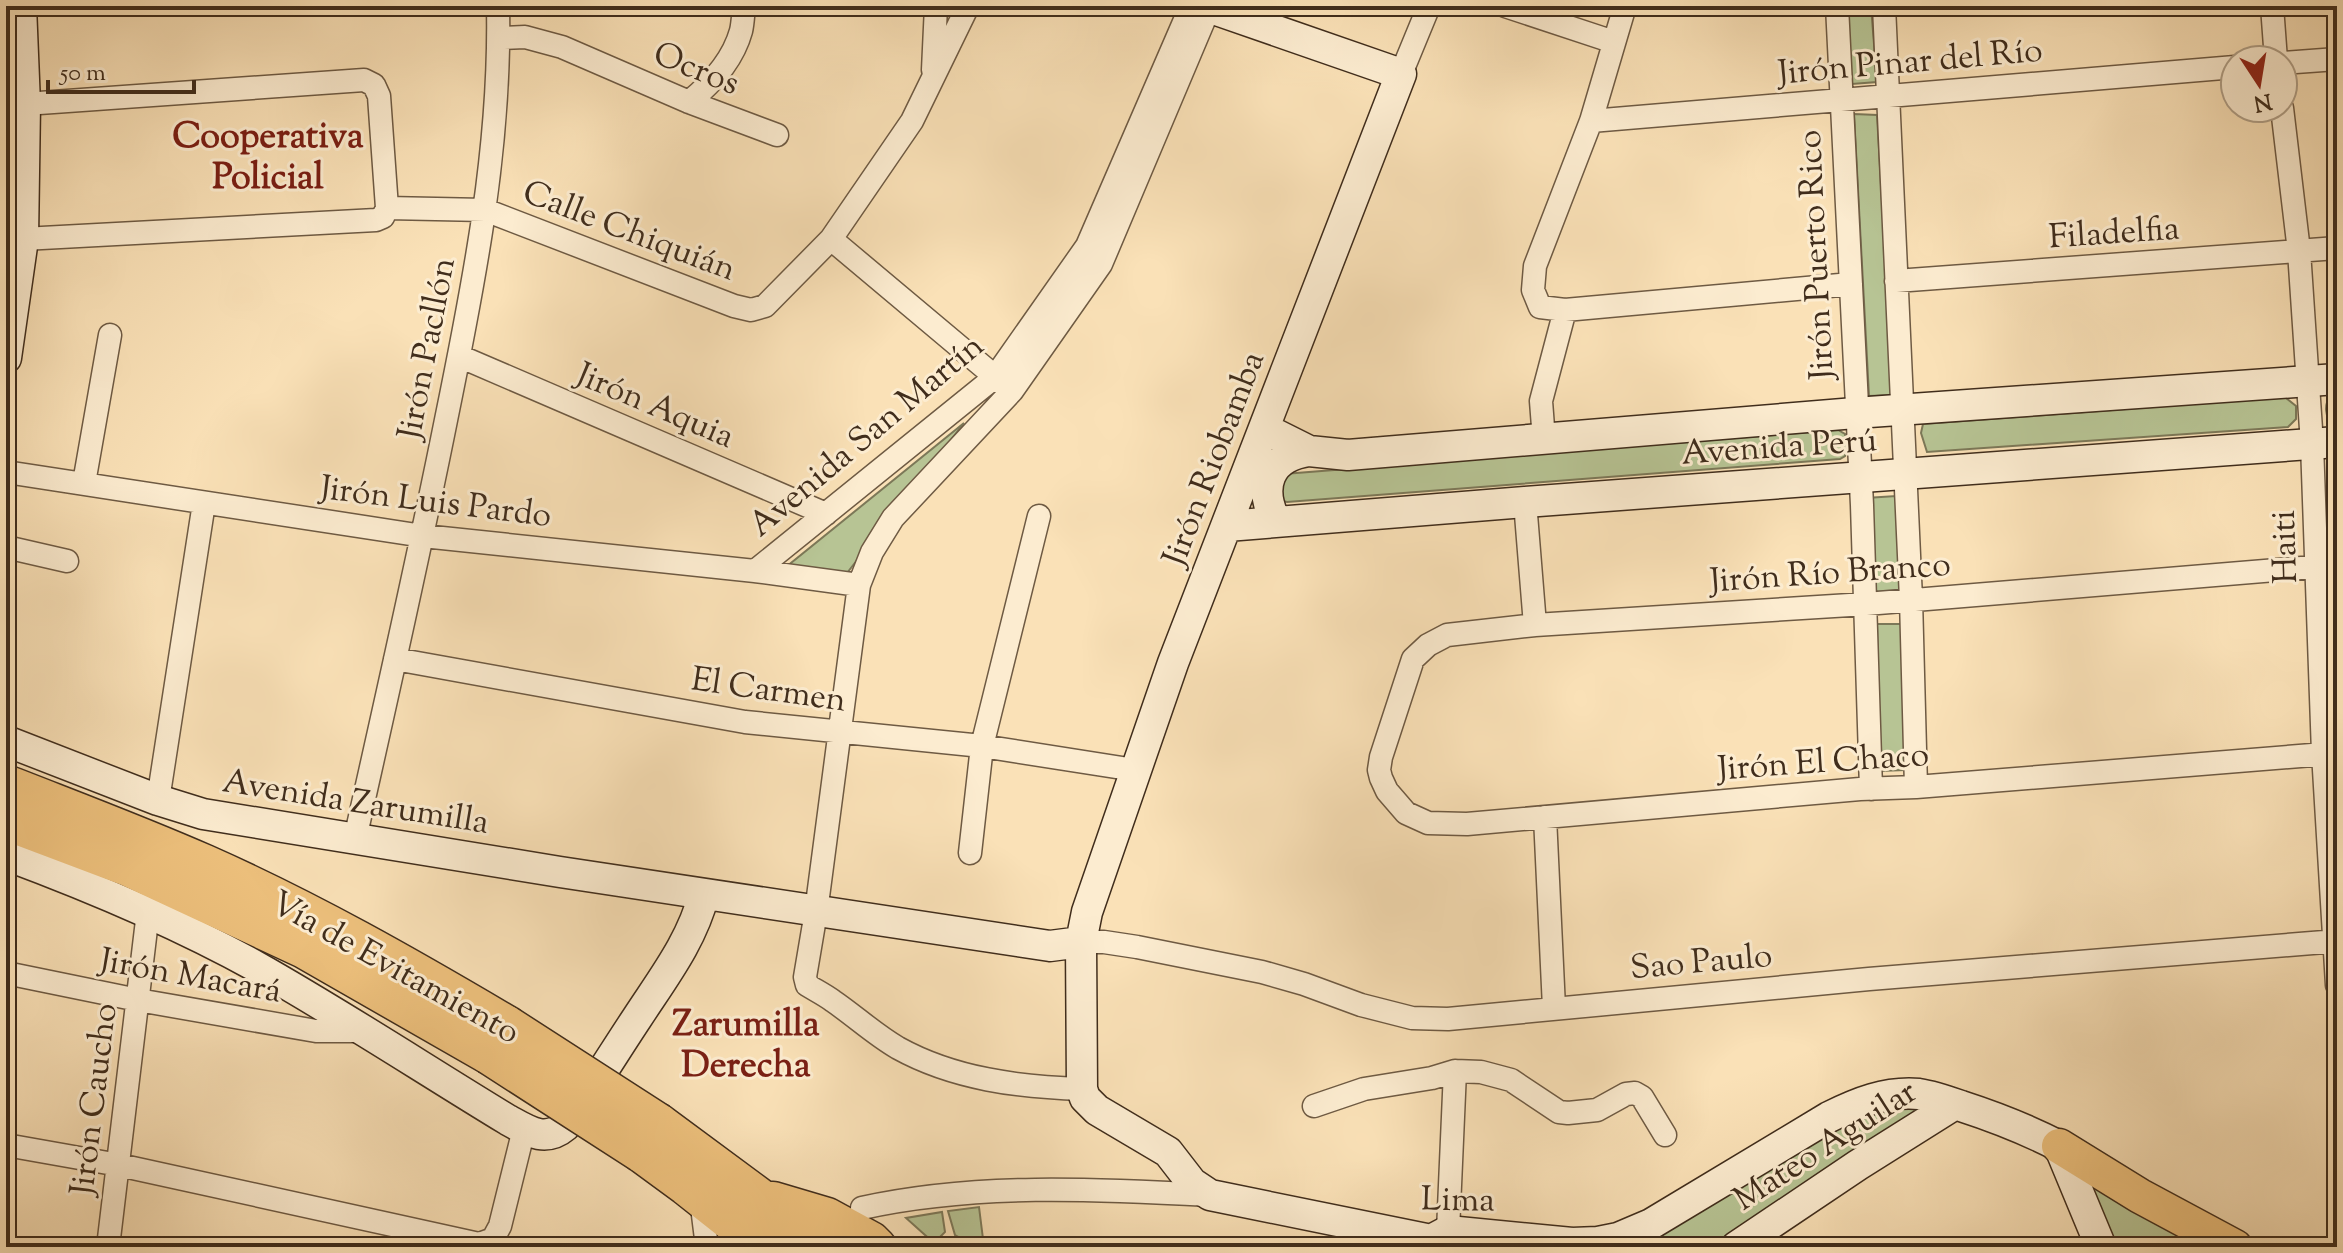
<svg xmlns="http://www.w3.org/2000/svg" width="2343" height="1253" font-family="'Sorts Mill Goudy',serif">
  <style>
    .green { fill: #b7c494; stroke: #7c7858; stroke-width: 2 }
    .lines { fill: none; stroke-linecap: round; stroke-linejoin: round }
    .street-casing { stroke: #6e5a43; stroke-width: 25 }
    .secondary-casing { stroke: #402d1c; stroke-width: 33 }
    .primary-casing { stroke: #402d1c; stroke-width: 37 }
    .highway-casing { stroke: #402d1c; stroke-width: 41 }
    .street { stroke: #fcecd0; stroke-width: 22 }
    .secondary { stroke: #fcecd0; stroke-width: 30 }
    .primary { stroke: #edc07c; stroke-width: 34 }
    .highway { stroke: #edc07c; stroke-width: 38 }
    .highway-bridge-casing { stroke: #402d1c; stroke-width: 41; stroke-linecap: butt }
    .highway-bridge { stroke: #edc07c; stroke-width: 38 }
    .labels { text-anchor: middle; stroke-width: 6; stroke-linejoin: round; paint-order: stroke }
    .street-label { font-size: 34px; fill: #402d1c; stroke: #fcecd0 }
    .neighbourhood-label { font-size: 36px; font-weight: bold; fill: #7a1f14; stroke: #fcecd0 }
  </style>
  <rect width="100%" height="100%" fill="#fae1b7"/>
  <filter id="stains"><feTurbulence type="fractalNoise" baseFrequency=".0025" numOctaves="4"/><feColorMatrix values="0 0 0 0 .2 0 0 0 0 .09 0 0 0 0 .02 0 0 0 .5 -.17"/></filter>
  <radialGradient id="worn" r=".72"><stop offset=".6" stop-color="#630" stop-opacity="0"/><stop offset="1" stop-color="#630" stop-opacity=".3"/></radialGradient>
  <path class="green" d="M1846 6H1871L1877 82 1852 84Z
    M1854 114 1877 115 1893 395 1869 396Z
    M2337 393V425H2334C2324 417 2324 404 2331 394Z
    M2273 398H2286L2296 406V419L2288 427 1927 452 1921 433 1923 424Z
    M964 423 847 573 786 567Z
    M1838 430 1845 434 1847 448 1845 456 1840 459 1287 502 1283 501 1280 477 1284 474Z
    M1896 496 1900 591 1871 592 1866 498Z
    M1877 624H1902L1905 770 1880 771Z
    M1926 1106 1725 1247H1621L1851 1114Z
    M2096 1176 2217 1247H2111L2087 1185Z
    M979 1207 984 1247H968L967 1242 955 1235 948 1211Z
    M942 1212 945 1232 934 1243 906 1218Z"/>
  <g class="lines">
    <defs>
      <path id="street" d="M1505 6 1614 42
        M1625 6 1591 121 1535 266 1533 290 1540 307 1565 310 1851 284
        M1837 6 1862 505 1871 789
        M1884 6 1911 599 1916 787
        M2272 6 2276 60
        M499 38 525 37 562 47 689 102 777 135
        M2283 63 2337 59
        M933 70 936 6
        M1401 74 1429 6
        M689 102C711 84 733 60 741 31 743 23 743 14 744 6
        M2282 108 2299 251 2312 444 2323 753 2337 985
        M1591 121 2235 67
        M387 208 485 210 734 306 751 310 765 306 831 239 912 121 968 6
        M23 239 376 220 383 217 387 208 379 96 374 85 364 80 25 104
        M831 239 1005 385
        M1896 281 2337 248
        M459 356 826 514
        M1544 440 1541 401 1565 310
        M6 472 423 536 755 571 859 585
        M84 483 110 335
        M1525 502 1535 625
        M6 547 67 561
        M2337 565 1866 604 1535 625 1447 635 1428 645 1413 659 1381 757 1379 770 1381 778 1387 791 1406 813 1428 823 1467 824 1860 789 1916 787 2337 753
        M755 571 995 377 1087 246 1191 6
        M395 659 745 722 982 746 1135 770
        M158 800 204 503
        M1545 817 1554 1008
        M355 839C386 700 418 560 446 420 474 283 501 146 498 6
        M970 853 982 746 1039 516
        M1081 942H1104L1137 947 1262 972 1304 984 1361 1005 1412 1018 1448 1019 1869 979 2337 941
        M6 973 138 1000 316 1031H363
        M1082 1089C1019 1087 954 1079 898 1048 874 1034 855 1016 833 1001 825 995 815 990 807 985L805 977 816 912 859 585 872 552 893 518 1012 391 1101 264 1210 6
        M1314 1106 1364 1089 1432 1078 1455 1071 1481 1072 1511 1080 1559 1112 1568 1113 1597 1110 1626 1094 1635 1093 1642 1097 1665 1135
        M6 1145 119 1165 479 1244 493 1239 500 1226 524 1129
        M862 1208C975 1183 1095 1189 1210 1195
        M703 1215 707 1247
        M1448 1231 1455 1071
        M108 1247 148 912"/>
      <path id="secondary" d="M1205 6 1401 74 1173 663 1087 912 1081 942 1082 1089 1085 1098 1097 1110 1168 1152 1192 1183 1210 1195 1431 1240 1448 1231 1572 1243 1598 1242 1618 1238 1651 1224 1829 1117C1857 1103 1886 1091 1919 1094 1933 1096 1947 1101 1961 1106 1995 1117 2028 1130 2059 1146L2101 1247
        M6 358 23 239 25 104 21 6
        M1265 429 1309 451 1348 455 1855 413 2337 379
        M1276 522C1258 487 1268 457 1309 451
        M1227 526 1525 502 2337 442
        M6 741 158 800 203 814 560 872 1050 946 1081 942
        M6 855C92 887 176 922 257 967 342 1015 424 1069 508 1120 528 1131 545 1143 565 1126 591 1091 613 1054 637 1018 663 978 692 941 704 894
        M1736 1247 1858 1165 1955 1104"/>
      <path id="primary" d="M2059 1146 2140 1196 2235 1247"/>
      <path id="highway" d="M6 784C72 810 139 835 205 864 309 910 409 967 507 1025
        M6 821 128 867 304 949 489 1055
        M659 1123 759 1197 818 1247
        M641 1153 686 1186 763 1247
        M773 1201 827 1217 871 1241 877 1247"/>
    </defs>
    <use href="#street" class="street-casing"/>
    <use href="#secondary" class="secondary-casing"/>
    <use href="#primary" class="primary-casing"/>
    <use href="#highway" class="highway-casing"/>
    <use href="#street" class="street"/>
    <use href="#secondary" class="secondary"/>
    <use href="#primary" class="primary"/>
    <use href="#highway" class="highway"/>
    <defs>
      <path id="highway-bridge" d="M507 1025 659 1123
        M489 1055 641 1153"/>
    </defs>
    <use href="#highway-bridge" class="highway-bridge-casing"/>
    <use href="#highway-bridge" class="highway-bridge"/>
  </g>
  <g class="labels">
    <g class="street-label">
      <text transform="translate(1910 60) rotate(-5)" y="12">Jirón Pinar del Río</text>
      <text transform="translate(697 67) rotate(22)" y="12">Ocros</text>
      <text transform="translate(630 229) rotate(21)" y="12">Calle Chiquián</text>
      <text transform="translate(2114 231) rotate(-4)" y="12">Filadelfia</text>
      <text transform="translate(1814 255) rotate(-93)" y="12">Jirón Puerto Rico</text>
      <text transform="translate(425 348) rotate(-79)" y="12">Jirón Pacllón</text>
      <text transform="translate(656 404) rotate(23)" y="12">Jirón Aquia</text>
      <text transform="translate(865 434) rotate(-40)" y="12">Avenida San Martín</text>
      <text transform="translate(1779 445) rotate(-4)" y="12">Avenida Perú</text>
      <text transform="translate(1212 458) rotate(-69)" y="12">Jirón Riobamba</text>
      <text transform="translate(436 500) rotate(7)" y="12">Jirón Luis Pardo</text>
      <text transform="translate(2283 547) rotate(-92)" y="12">Haiti</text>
      <text transform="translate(1830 571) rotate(-4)" y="12">Jirón Río Branco</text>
      <text transform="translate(769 688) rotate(8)" y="12">El Carmen</text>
      <text transform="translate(1823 760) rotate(-4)" y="12">Jirón El Chaco</text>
      <text transform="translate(356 800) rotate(9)" y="12">Avenida Zarumilla</text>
      <text transform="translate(1701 960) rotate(-5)" y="12">Sao Paulo</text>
      <text transform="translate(396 966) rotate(29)" y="12">Vía de Evitamiento</text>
      <text transform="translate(191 974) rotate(10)" y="12">Jirón Macará</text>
      <text transform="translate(92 1099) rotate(-83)" y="12">Jirón Caucho</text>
      <text transform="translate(1824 1144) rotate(-33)" y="12">Mateo Aguilar</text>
      <text transform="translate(1458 1198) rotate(1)" y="12">Lima</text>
    </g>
    <g class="neighbourhood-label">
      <text x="268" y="147">Cooperativa<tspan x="268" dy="41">Policial</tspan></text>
      <text x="746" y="1035">Zarumilla<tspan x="746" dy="41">Derecha</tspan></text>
    </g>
  </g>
  <rect width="2343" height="1253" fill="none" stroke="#fae1b7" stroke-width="32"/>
  <rect x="8" y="8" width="2327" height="1237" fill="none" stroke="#402d1c" stroke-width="4"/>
  <rect x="16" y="16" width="2311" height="1221" fill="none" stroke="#402d1c" stroke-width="2"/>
  <g transform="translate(2259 84) rotate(168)"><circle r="38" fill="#fcecd0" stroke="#b1a088" stroke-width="2"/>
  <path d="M0-6L14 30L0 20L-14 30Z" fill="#8f2418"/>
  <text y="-12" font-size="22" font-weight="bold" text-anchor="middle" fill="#402d1c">N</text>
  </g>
  <path d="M48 80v12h146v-12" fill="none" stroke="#402d1c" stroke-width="4"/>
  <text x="60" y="80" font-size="24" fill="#402d1c" stroke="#fcecd0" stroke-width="6" paint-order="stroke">50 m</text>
  <rect width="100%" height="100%" filter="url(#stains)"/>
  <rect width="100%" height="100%" fill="url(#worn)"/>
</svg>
